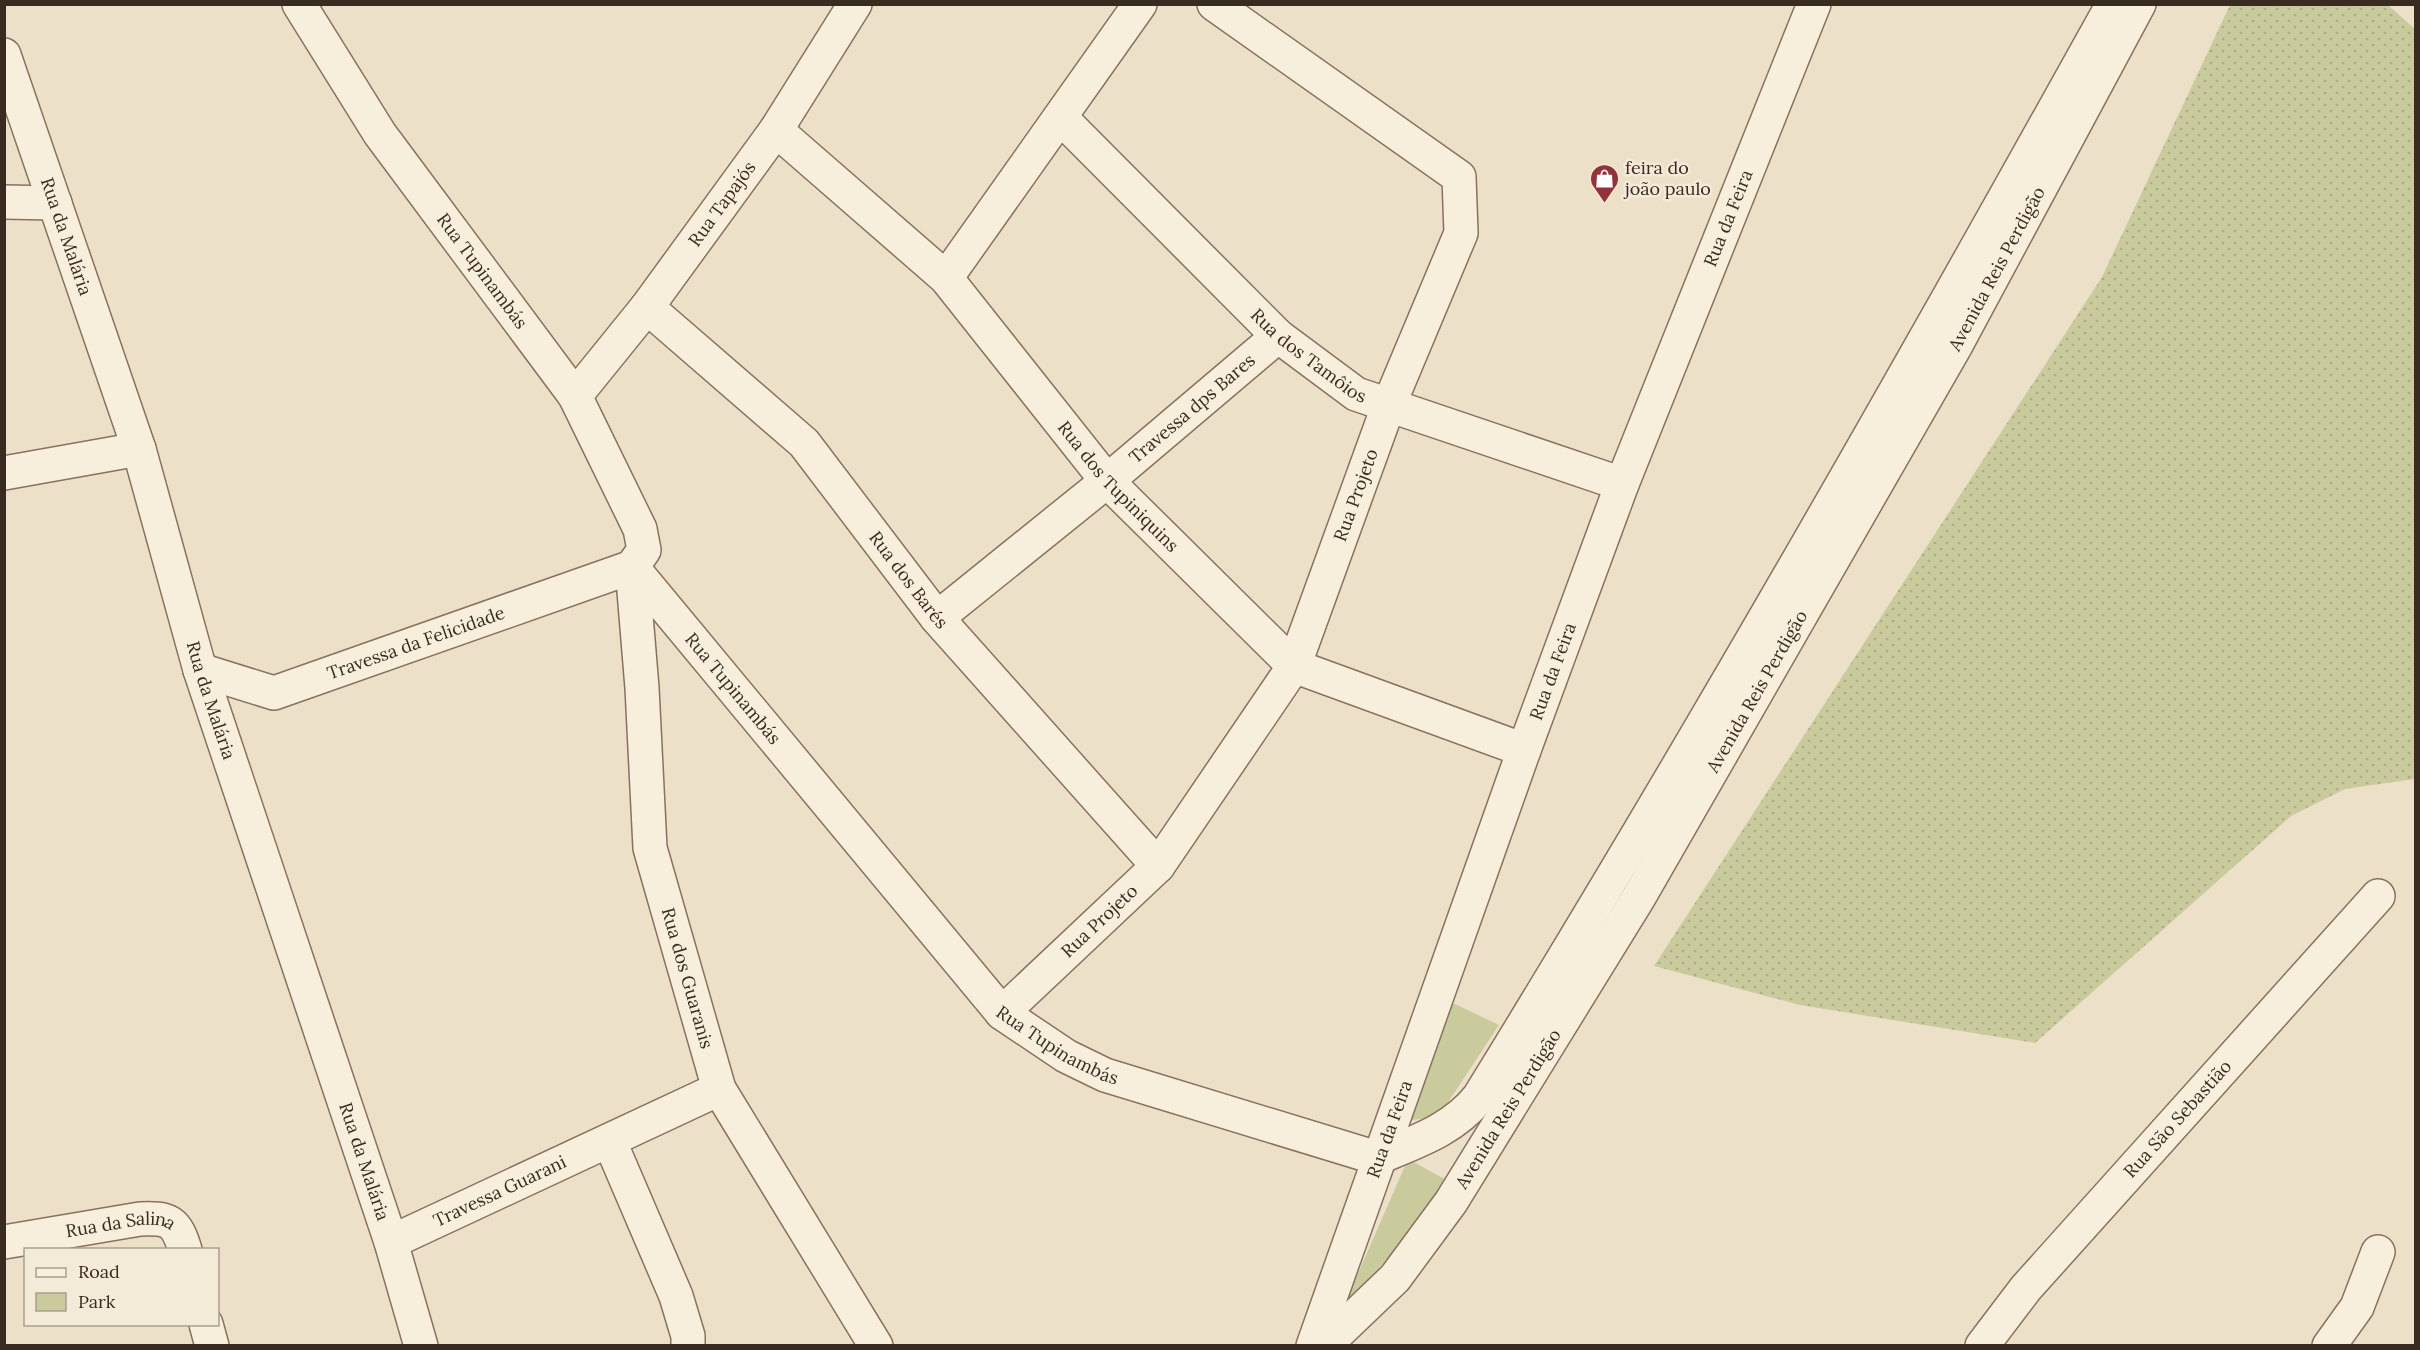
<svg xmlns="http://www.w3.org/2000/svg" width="2420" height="1350" font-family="Lora,serif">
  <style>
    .grass { fill: url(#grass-dots) }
    .park { fill: #c9cb9d }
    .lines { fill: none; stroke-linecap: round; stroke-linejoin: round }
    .minor-casing { stroke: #88725f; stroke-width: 36 }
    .minor { stroke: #f8eedc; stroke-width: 33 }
    .labels { text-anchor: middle; stroke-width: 5; stroke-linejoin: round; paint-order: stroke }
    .poi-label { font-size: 18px; fill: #3a2b21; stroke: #f4ead8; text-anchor: start }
    .street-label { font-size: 18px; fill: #3a2b21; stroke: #f4ead8 }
  </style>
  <defs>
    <pattern id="grass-dots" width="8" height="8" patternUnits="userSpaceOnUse" patternTransform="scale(1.5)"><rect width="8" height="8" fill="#c9cb9d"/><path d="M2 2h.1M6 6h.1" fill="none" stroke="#adae87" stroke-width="1.8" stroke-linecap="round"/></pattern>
  </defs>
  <rect width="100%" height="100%" fill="#ede0c9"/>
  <path class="grass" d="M2230 5H2388L2415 29V779L2345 789 2291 816 2035 1043 1800 1005 1654 966 2102 277Z"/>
  <path class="park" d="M1451 1002 1499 1025 1439 1116 1400 1122Z
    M1408 1159 1450 1182 1339 1317Z"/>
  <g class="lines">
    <defs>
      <g id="minor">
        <path id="s1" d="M299 4 380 134 575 396 640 529 644 550 632 567"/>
        <path id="s2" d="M4 55 139 449 200 670 391 1242 421 1346"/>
        <path id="s3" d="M1061 118 1278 336 1356 394 1622 484"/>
        <path id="s4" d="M776 130 946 278 1107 481 1294 666 1524 750"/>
        <path d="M4 202 55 203"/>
        <path d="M946 278 1140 4"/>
        <path id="s5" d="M647 307 804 443 937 618 1158 866"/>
        <path id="s6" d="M575 396 647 307 776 130 855 4"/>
        <path d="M4 473 139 449"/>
        <path id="s7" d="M632 567 1002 1013 1066 1056 1105 1075 1377 1158"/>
        <path id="s8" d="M632 567 642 688 650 848 719 1089 876 1346"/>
        <path id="s9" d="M937 618 1107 481 1278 336"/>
        <path id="s10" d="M200 670 274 693 632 567"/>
        <path id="s11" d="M1002 1013 1158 866 1294 666 1388 407 1461 233 1459 177 1214 4"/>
        <path d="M610 1142 676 1296 688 1336V1346"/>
        <path d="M1377 1158C1415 1142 1453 1130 1479 1097 1700 738 1908 373 2113 4"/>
        <path id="s12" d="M4 1242 140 1219C169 1218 176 1220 185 1250"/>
        <path id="s13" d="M391 1242 719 1089"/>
        <path d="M206 1324 212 1346"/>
        <path id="s14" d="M1313 1346 1524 750 1622 484 1814 4"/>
        <path id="s15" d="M1324 1346 1395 1278 1451 1202 1639 897 1956 345 2139 4"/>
        <path id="s16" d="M1982 1346 2026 1288 2378 896"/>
        <path d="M2329 1346 2357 1307 2378 1252"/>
      </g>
    </defs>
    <use href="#minor" class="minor-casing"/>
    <use href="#minor" class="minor"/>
  </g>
  <defs>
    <symbol id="shop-pin" viewBox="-11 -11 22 30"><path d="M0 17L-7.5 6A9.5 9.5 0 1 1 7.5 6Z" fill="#943139" stroke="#f4ead8"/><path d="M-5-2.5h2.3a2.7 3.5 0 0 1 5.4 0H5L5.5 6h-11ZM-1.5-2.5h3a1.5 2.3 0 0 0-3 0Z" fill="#fff"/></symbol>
  </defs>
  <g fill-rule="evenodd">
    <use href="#shop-pin" x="1588" y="162" width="33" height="45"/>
  </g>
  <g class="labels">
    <g class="poi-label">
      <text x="1625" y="174">feira do<tspan x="1625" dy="21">joão paulo</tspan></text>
    </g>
    <g class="street-label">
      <text dy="6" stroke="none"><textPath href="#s6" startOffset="242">Rua Tapajós</textPath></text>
      <text dy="6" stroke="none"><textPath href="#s14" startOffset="1202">Rua da Feira</textPath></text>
      <text dy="6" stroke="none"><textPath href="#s2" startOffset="192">Rua da Malária</textPath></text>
      <text dy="6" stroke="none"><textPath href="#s15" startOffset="1274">Avenida Reis Perdigão</textPath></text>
      <text dy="6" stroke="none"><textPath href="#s1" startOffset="324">Rua Tupinambás</textPath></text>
      <text dy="6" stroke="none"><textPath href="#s3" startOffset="344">Rua dos Tamôios</textPath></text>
      <text dy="6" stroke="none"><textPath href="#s9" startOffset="330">Travessa dps Bares</textPath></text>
      <text dy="6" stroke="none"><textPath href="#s4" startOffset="496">Rua dos Tupiniquins</textPath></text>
      <text dy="6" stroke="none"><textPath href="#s11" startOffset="638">Rua Projeto</textPath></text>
      <text dy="6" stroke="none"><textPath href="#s5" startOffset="380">Rua dos Barés</textPath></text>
      <text dy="6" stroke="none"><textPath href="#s10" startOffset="228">Travessa da Felicidade</textPath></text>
      <text dy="6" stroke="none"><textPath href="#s14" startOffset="716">Rua da Feira</textPath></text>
      <text dy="6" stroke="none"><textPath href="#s7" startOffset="158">Rua Tupinambás</textPath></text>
      <text dy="6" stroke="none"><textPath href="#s15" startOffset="788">Avenida Reis Perdigão</textPath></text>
      <text dy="6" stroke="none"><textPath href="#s2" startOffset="678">Rua da Malária</textPath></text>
      <text dy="6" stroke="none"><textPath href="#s11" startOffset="134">Rua Projeto</textPath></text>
      <text dy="6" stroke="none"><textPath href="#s8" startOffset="417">Rua dos Guaranis</textPath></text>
      <text dy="6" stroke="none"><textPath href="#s7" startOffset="644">Rua Tupinambás</textPath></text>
      <text dy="6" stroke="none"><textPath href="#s15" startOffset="302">Avenida Reis Perdigão</textPath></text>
      <text dy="6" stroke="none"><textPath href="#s16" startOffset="300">Rua São Sebastião</textPath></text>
      <text dy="6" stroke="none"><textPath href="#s14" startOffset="230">Rua da Feira</textPath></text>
      <text dy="6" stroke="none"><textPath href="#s2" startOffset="1164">Rua da Malária</textPath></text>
      <text dy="6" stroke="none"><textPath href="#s13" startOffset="120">Travessa Guarani</textPath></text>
      <text dy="6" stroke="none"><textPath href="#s12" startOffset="118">Rua da Salina</textPath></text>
    </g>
  </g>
  <rect width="2420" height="1350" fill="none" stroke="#3a2b21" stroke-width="12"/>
  <rect x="24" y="1248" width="195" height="78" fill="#f4ead8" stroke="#aa9e8f" stroke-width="1.5"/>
  <rect x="36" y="1268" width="30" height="9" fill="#f8eedc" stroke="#aa9e8f" stroke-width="1.5"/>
  <text x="78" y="1278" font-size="18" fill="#3a2b21">Road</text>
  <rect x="36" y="1293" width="30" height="18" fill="#c9cb9d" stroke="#aa9e8f" stroke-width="1.5"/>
  <text x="78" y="1308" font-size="18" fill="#3a2b21">Park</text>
</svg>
